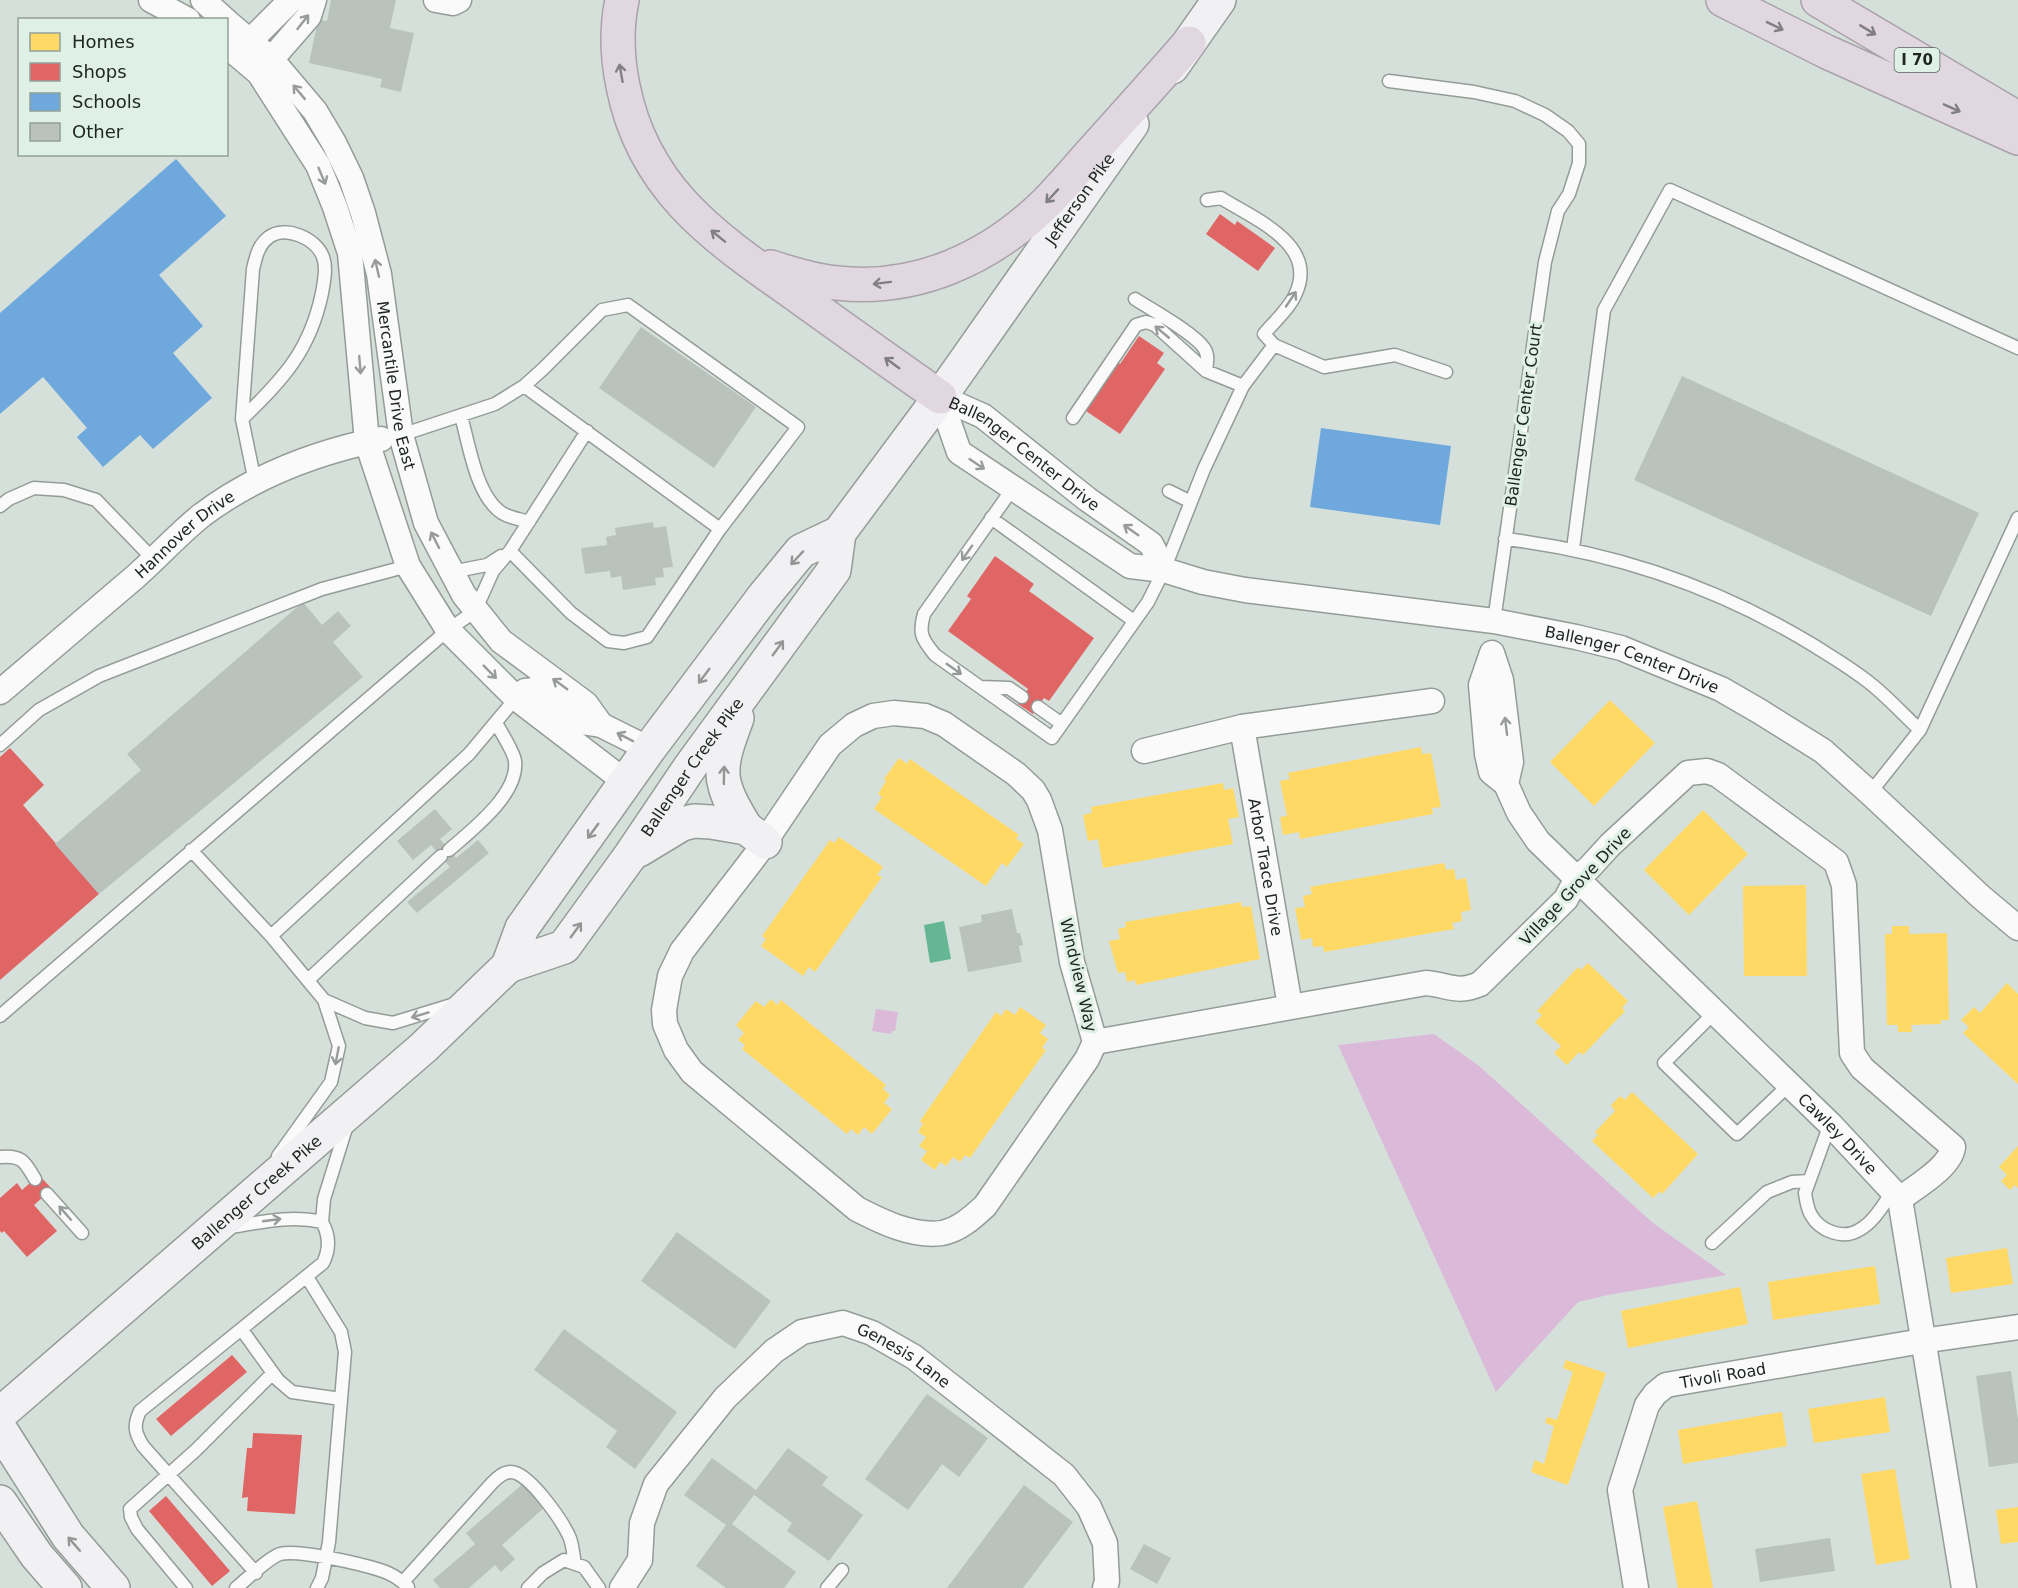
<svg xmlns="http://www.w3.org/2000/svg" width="2018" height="1588" font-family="'DejaVu Sans',sans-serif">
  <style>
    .green { fill: #dbbad9 }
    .water { fill: #65b793 }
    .homes { fill: #ffd966 }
    .shops { fill: #e06666 }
    .schools { fill: #6fa8dc }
    .building { fill: #bac2bd }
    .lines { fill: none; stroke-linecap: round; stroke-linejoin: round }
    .lane-casing { stroke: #949c97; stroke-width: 15 }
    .street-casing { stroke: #949c97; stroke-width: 27 }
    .secondary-casing { stroke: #949c97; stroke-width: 36 }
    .highway-casing { stroke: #a9a2aa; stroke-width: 36 }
    .lane { stroke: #f9faf9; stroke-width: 12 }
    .street { stroke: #f9faf9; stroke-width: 24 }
    .secondary { stroke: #f1f0f2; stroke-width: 33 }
    .highway { stroke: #e1d7e1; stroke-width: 33 }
    .oneway { stroke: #979b99 }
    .oneway2 { stroke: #807f82 }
    .oneway3 { stroke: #939695 }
    .labels { text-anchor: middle; stroke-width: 6; stroke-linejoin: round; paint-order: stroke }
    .shield { fill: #dff1e6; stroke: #59645e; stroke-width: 1.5 }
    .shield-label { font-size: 15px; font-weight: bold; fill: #202723 }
    .street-label { font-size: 16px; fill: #202723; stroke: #dff1e6 }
  </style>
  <rect width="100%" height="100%" fill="#d6e0da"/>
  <path class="green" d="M876 1009 898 1012 895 1031H892L891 1034 872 1031Z
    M1434 1034 1478 1065 1653 1223 1726 1275 1608 1295 1578 1302 1496 1392 1338 1045Z"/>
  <path class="water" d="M944 921 951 959 930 963 924 925Z"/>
  <path class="homes" d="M1610 700 1655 743 1594 806 1550 762Z
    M1421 747 1422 754 1431 753 1441 807 1432 808 1433 814 1300 839 1299 832 1283 835 1280 817 1287 816 1280 781 1290 779 1288 773Z
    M899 758 907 764 910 759 1019 835 1016 839 1024 844 1007 867 1002 863 986 886 874 809 882 797 878 794 886 781 884 779Z
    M1223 783 1224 790 1233 788 1239 817 1228 819 1233 844 1103 868 1098 839 1088 841 1083 815 1092 813 1091 807Z
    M1703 810 1748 854 1689 915 1644 870Z
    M839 837 883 867 877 875 882 877 815 972 809 967 803 976 761 946 766 939 762 936 830 840 834 843Z
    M1444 863 1446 870 1454 869 1456 880 1466 878 1471 910 1461 912 1462 921 1452 923 1454 929 1324 952 1323 946 1313 947 1312 938 1301 940 1295 908 1305 907 1303 896 1312 894 1310 887Z
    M1806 885 1807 976H1744L1743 886Z
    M1241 902 1242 907 1251 906 1260 959 1136 985 1135 980 1127 982 1125 972 1118 973 1109 941 1120 939 1118 929 1126 927 1125 922Z
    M1892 926H1909V934L1947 933 1949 1020H1941V1024L1911 1025 1912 1032H1898V1025H1887L1885 934H1892Z
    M1588 963 1628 1001 1622 1008 1625 1011 1583 1055 1579 1052 1567 1065 1554 1053 1561 1046 1535 1022 1542 1015 1537 1011 1578 967 1581 970Z
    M2007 983 2018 994V1084L1963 1033 1969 1027 1961 1020 1974 1007 1980 1013Z
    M771 999 777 1005 781 1000 886 1085 883 1089 890 1095 884 1103 892 1109 872 1134 864 1127 858 1135 851 1129 847 1134 742 1049 745 1045 738 1040 744 1033 736 1025 756 1001 764 1007Z
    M1020 1007 1046 1025 1040 1033 1048 1039 1042 1048 1046 1050 970 1158 965 1155 960 1162 953 1157 946 1166 940 1162 935 1170 921 1160 927 1151 919 1146 926 1137 918 1132 923 1124 920 1121 996 1012 1001 1016 1006 1009 1015 1015Z
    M1632 1092 1698 1154 1662 1194 1660 1191 1653 1198 1592 1141 1598 1135 1595 1132 1615 1111 1611 1105 1620 1096 1625 1100Z
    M2018 1146V1188L2015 1185 2010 1190 2001 1181 2007 1175 1999 1167Z
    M2007 1248 2013 1284 1951 1293 1946 1258Z
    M1875 1266 1880 1304 1773 1320 1768 1282Z
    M1740 1287 1748 1324 1628 1348 1621 1311Z
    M1566 1360 1606 1373 1568 1485 1531 1472 1535 1460 1544 1464 1554 1426 1545 1423 1547 1417 1557 1420 1573 1372 1563 1368Z
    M1885 1397 1890 1432 1814 1443 1808 1409Z
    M1782 1412 1787 1446 1683 1464 1678 1430Z
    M1895 1469 1910 1559 1876 1565 1861 1474Z
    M1697 1501 1713 1588H1678L1663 1507Z
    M2018 1507V1542L2001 1544 1996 1510Z"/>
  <path class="shops" d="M1220 214 1235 225 1237 221 1275 248 1258 271 1206 234Z
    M1139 336 1164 353 1157 363 1165 369 1120 434 1083 409 1116 361 1120 364Z
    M995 556 1034 584 1029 591 1094 638 1049 701 1044 698 1033 714 1018 704 1028 689 948 631 971 599 967 596Z
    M10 748 44 785 23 805 99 894 0 980V757Z
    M39 1175 52 1189 34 1205 57 1231 27 1257 4 1231 2 1233 0 1231V1198L17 1183 22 1190Z
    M232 1355 247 1372 171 1436 156 1419Z
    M253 1433 302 1435 295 1514 247 1511 248 1497 242 1498 247 1448H252Z
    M166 1496 230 1571 212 1586 149 1511Z"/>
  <path class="schools" d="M176 159 226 216 159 275 203 326 173 353 212 398 153 449 140 435 103 467 77 437 87 428 43 377 0 414V313Z
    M1321 428 1451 446 1440 525 1310 507Z"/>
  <path class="building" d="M331 0H396L390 28 414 33 401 92 380 87 382 79 309 63 318 20 327 21Z
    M641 327 756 407 714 468 599 388Z
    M1682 376 1979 513 1931 616 1634 480Z
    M653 522 654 528 666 526 673 567 663 568 664 577 655 578 656 585 623 590 621 576 611 578 610 571 585 574 581 548 607 545 606 537 616 535 615 528Z
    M303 602 322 625 338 611 351 626 333 642 363 677 99 894 55 844 141 770 127 754Z
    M435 809 452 829 440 839 456 858 478 840 489 853 417 913 407 902 450 867 431 845 413 860 397 841Z
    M1012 909 1017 933H1020L1023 945 1019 946 1022 962 968 972 959 927 982 922 981 915Z
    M677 1232 771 1301 735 1349 641 1281Z
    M564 1329 677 1412 635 1469 606 1447 617 1431 534 1370Z
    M2011 1371 2018 1420V1463L1989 1467 1976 1376Z
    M927 1394 988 1438 959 1477 942 1464 908 1510 865 1479Z
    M788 1448 828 1477 822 1485 863 1515 829 1561 787 1531 792 1523 754 1495 732 1524 796 1572 784 1588H726L696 1566 726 1525 684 1495 712 1458 756 1490Z
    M524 1483 545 1507 502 1545 515 1559 501 1572 495 1565 469 1588H440L433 1580 475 1544 466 1533Z
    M1024 1485 1073 1522 1023 1588H947Z
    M1830 1538 1835 1571 1760 1582 1755 1549Z
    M1144 1544 1171 1558 1157 1584 1130 1569Z"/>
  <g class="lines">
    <defs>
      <path id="lane" d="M1389 81 1474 92 1515 101 1545 115 1568 131 1579 144V163L1569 194 1558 211 1545 262 1494 621
        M1207 200 1221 198C1254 219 1318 244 1296 293 1290 308 1274 322 1264 334L1274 345 1324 367 1395 355 1446 372
        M1135 299C1152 310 1194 333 1204 348 1209 355 1207 363 1206 371
        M461 416C469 444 476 496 502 513 510 518 520 519 529 522
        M1073 418 1136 325 1146 322 1155 325 1206 371 1243 386
        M242 419C283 379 310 351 322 293 324 281 327 268 323 257 316 238 285 225 269 237 258 245 256 257 253 269L242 419 255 482
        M587 431 510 551 571 613 608 641 624 643 647 637 720 529
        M401 435 495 404 524 386 543 369 602 310 628 305 798 427 720 529 524 386
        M1013 488 924 614C918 635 923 640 935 655L1052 738 1148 602 1164 570 1204 469 1243 386 1274 345
        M1169 491 1191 502
        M0 506 9 499 34 488 64 490 96 500 154 560
        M991 518 1134 621
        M1505 539C1614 552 1719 588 1813 645 1835 659 1858 672 1877 689 1892 702 1906 717 1920 730
        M1573 549 1604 310 1670 190 2018 348
        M451 572 487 565 501 556
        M980 687 1009 688 1022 697
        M1038 707 1062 724
        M0 745 39 710 99 676 322 589 408 566
        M1870 793 1920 730 2018 518
        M191 850 271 936 324 1000 339 1046 331 1082 278 1156
        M449 850C472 830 519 794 515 761 514 752 501 732 496 723
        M271 936 469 754 516 698
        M308 980 441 856
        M324 1000 365 1018 393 1023 455 1004
        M1715 1012 1664 1063 1737 1134 1790 1084
        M0 1016 448 630 475 611 493 571 510 551
        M1830 1124 1805 1193C1806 1200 1807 1208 1811 1215 1820 1231 1843 1240 1859 1230 1874 1222 1883 1205 1893 1191
        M1 1157C22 1155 25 1162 35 1179
        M47 1194 82 1233
        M231 1227C262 1222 291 1215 322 1222L324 1199 347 1125
        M1712 1243 1767 1192 1792 1182 1809 1181
        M307 1277 341 1332 345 1352 329 1542 322 1578 317 1588
        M242 1330 278 1380 292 1392 341 1399
        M256 1573 143 1446C135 1433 133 1426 140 1411L323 1263C330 1249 330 1236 322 1222
        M403 1582 492 1483C497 1478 503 1472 511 1472 529 1472 562 1521 569 1536 573 1544 573 1555 575 1564
        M186 1588 137 1529 131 1517 130 1509 196 1450 273 1373
        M236 1588C247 1579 268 1558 280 1554 298 1549 361 1564 380 1570 390 1573 401 1580 408 1587
        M528 1588 543 1573 564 1560 584 1567 599 1588
        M827 1588 842 1570"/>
      <g id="street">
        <path d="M151 0 188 20"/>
        <path d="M203 0 225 20"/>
        <path d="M436 0 453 3 459 0"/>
        <path id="s1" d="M226 21 271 59 315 111 334 143 351 178 363 213 379 274 401 435 426 523 464 595 501 641 586 704 601 725"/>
        <path d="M226 45 259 73 318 165 335 207 350 253 367 442 408 566 448 630 516 698 627 783"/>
        <path d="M242 53 250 41 291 0"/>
        <path d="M261 71 309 16 314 0"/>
        <path id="s2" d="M940 397 959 452 1130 566 1164 570 1203 582 1245 590 1494 621 1576 637 1621 648 1721 689 1759 711 1823 751 1870 793 1981 897 2018 928"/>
        <path id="s3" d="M940 397 983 416 1087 499 1151 544 1164 570"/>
        <path id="s4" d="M0 692C45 654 90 615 135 577 158 557 178 534 202 515 254 476 317 452 381 439"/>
        <path d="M516 698 525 691 534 690 543 694 581 722 601 725 649 749"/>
        <path d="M894 713 925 716 944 724 1016 774 1033 790 1039 800 1050 830 1072 962 1095 1042 1087 1059 985 1206C973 1217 959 1230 942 1233 913 1237 882 1222 857 1209L692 1072 676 1050 665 1024 664 1010 670 976 682 951 756 855 830 745 854 725 873 716Z"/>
        <path id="s5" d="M1242 727 1290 1006"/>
        <path d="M1144 751 1242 727 1432 701"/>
        <path id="s6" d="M1506 784 1511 762 1501 680 1492 653 1481 685 1487 754 1491 772 1506 784 1519 813 1538 841 1830 1124 1900 1199 1964 1588"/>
        <path d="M1095 1042 1426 983C1449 985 1456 994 1480 984L1566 899 1577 878 1589 868 1610 845 1688 773 1707 771 1718 775 1836 862 1844 885 1852 1053 1862 1068 1953 1147C1951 1167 1915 1187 1900 1199"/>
        <path id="s7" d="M622 1588 640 1560 642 1523 656 1484 725 1398 774 1351 802 1332 843 1323 872 1333 914 1357 1064 1475 1089 1507 1105 1543 1107 1581 1105 1588"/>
        <path id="s8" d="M1636 1588 1620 1490 1647 1405 1655 1394 1666 1385 1922 1341 2018 1327"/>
      </g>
      <g id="secondary">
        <path d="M1172 67 1219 0"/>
        <path d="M737 718C730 738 718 764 725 786 729 801 738 815 746 828"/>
        <path d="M639 850 682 824 694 821 711 822 746 828 765 842"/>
        <path id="s9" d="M508 966 564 947 630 856 690 767 834 570 839 533"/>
        <path id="s10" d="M0 1414 424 1047 508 966 522 928 649 749 764 596 801 551 839 533 940 397 1132 124"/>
        <path d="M0 1429 68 1536 113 1588"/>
        <path d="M0 1502 37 1556 65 1588"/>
      </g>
      <path id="highway" d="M622 0C616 29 617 57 623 86 644 193 719 240 802 299 848 332 894 365 940 397
        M1723 0 1827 52 2018 138
        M1818 0 2007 112
        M771 267C792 274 815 281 837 283 917 292 990 258 1046 203 1062 187 1077 169 1092 152 1124 116 1157 80 1189 43"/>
    </defs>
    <use href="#lane" class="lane-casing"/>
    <use href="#street" class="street-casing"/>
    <use href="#secondary" class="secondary-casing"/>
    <use href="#highway" class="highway-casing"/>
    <use href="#lane" class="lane"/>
    <use href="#street" class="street"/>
    <use href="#secondary" class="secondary"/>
    <use href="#highway" class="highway"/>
  </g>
  <defs><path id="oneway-shaft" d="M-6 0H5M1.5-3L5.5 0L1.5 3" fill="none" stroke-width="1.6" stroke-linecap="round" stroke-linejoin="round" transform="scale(1.5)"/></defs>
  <g class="oneway">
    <use href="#oneway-shaft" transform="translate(303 22) rotate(-52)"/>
    <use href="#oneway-shaft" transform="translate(299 92) rotate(-130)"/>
    <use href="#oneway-shaft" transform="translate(322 176) rotate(67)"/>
    <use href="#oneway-shaft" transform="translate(377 268) rotate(-103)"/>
    <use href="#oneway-shaft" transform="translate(1291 299) rotate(-56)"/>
    <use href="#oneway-shaft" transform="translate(1162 332) rotate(-140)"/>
    <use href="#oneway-shaft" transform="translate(360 365) rotate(85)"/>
    <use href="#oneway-shaft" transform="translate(977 464) rotate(34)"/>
    <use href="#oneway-shaft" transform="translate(1131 530) rotate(-145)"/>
    <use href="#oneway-shaft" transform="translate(435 540) rotate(-117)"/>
    <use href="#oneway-shaft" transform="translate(967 553) rotate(125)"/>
    <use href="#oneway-shaft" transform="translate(954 669) rotate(35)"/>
    <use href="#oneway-shaft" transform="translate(490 672) rotate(45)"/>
    <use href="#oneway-shaft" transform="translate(560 684) rotate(-144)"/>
    <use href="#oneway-shaft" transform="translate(1506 726) rotate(-97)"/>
    <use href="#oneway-shaft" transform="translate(625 737) rotate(-153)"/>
    <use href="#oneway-shaft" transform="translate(420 1015) rotate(163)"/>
    <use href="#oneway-shaft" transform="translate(337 1056) rotate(101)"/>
    <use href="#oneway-shaft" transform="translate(65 1213) rotate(-131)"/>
    <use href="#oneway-shaft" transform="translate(272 1220) rotate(-8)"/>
  </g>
  <g class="oneway2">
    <use href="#oneway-shaft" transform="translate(1775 26) rotate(26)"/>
    <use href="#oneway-shaft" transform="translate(1868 30) rotate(31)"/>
    <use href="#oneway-shaft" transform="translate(621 73) rotate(-100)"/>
    <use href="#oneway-shaft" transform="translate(1952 108) rotate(24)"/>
    <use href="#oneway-shaft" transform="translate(1052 196) rotate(133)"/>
    <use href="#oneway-shaft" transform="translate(718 236) rotate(-141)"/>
    <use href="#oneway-shaft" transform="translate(882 283) rotate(173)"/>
    <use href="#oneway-shaft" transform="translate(892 363) rotate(-144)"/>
  </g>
  <g class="oneway3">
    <use href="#oneway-shaft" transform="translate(797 558) rotate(133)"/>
    <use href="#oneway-shaft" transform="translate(778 648) rotate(-54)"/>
    <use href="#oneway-shaft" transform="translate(704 676) rotate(127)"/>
    <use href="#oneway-shaft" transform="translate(724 775) rotate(-89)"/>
    <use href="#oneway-shaft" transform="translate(593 831) rotate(126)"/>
    <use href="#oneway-shaft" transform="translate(576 930) rotate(-54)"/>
    <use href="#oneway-shaft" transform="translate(74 1544) rotate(-131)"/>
  </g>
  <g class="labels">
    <rect class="shield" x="1894.5" y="48" width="45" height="24" rx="4.5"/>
    <g class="shield-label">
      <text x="1917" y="65">I 70</text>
    </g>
    <g class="street-label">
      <text dy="6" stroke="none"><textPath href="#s10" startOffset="1641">Jefferson Pike</textPath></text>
      <text dy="6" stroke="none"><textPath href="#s1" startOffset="416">Mercantile Drive East</textPath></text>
      <text transform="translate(1523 415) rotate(-82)" y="6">Ballenger Center Court</text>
      <text dy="6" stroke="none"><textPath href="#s3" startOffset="102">Ballenger Center Drive</textPath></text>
      <text dy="6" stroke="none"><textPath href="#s4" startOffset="243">Hannover Drive</textPath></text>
      <text dy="6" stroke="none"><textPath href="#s2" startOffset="776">Ballenger Center Drive</textPath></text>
      <text dy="6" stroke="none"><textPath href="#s9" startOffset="280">Ballenger Creek Pike</textPath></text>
      <text dy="6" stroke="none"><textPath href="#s5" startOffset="142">Arbor Trace Drive</textPath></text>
      <text transform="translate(1575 886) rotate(-47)" y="6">Village Grove Drive</text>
      <text transform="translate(1079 975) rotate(77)" y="6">Windview Way</text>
      <text dy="6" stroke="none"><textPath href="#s6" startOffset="759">Cawley Drive</textPath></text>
      <text dy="6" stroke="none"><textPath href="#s10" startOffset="339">Ballenger Creek Pike</textPath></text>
      <text dy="6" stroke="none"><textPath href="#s7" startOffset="435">Genesis Lane</textPath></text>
      <text dy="6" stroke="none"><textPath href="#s8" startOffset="274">Tivoli Road</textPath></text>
    </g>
  </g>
  <rect x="18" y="18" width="210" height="138" fill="#dff1e6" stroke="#93a098" stroke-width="1.5"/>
  <rect x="30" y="33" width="30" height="18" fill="#ffd966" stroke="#93a098" stroke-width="1.5"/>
  <text x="72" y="48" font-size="18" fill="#202723">Homes</text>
  <rect x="30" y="63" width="30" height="18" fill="#e06666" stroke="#93a098" stroke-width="1.5"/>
  <text x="72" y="78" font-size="18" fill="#202723">Shops</text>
  <rect x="30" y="93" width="30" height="18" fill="#6fa8dc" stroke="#93a098" stroke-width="1.5"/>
  <text x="72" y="108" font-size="18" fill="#202723">Schools</text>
  <rect x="30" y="123" width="30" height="18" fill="#bac2bd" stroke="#93a098" stroke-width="1.5"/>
  <text x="72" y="138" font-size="18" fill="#202723">Other</text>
</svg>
